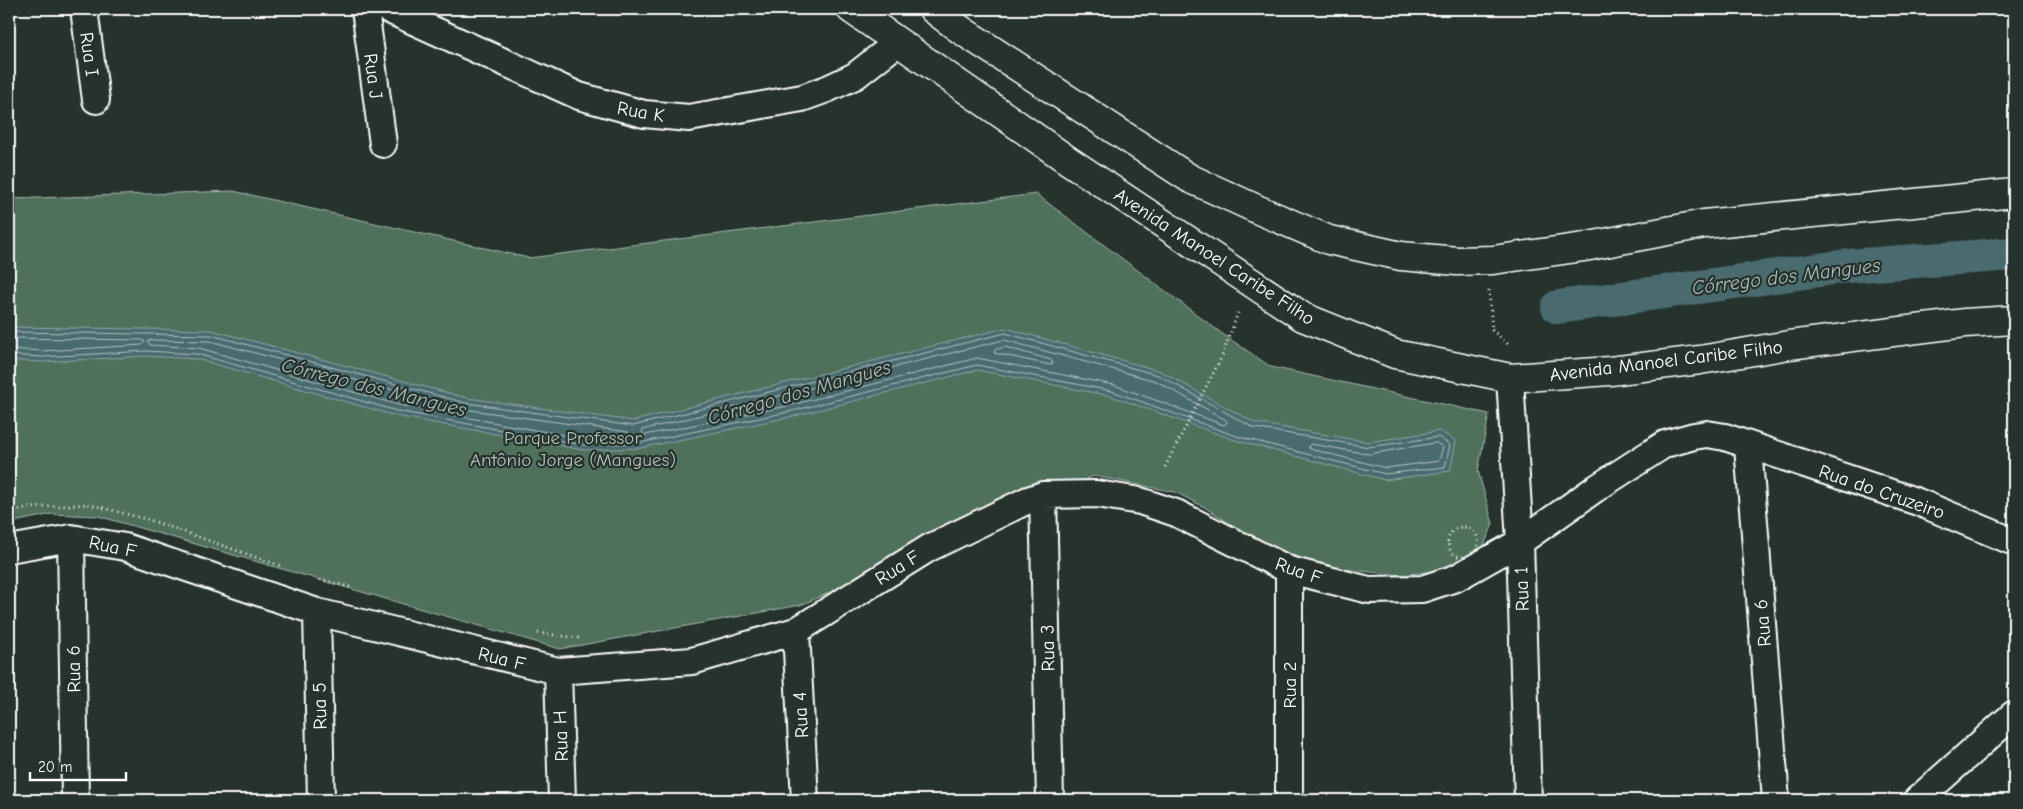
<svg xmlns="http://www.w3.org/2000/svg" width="2023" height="809" font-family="'Comic Neue',sans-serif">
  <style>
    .green { fill: #4f715c; stroke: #a7b8ae }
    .water { fill: #486a6e; stroke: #91a6a8 }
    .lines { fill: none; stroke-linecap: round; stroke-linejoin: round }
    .shore { stroke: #b6c3c5; stroke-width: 1 }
    .canal { stroke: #486a6e; stroke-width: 34 }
    .street-casing { stroke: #fff; stroke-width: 30 }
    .secondary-casing { stroke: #fff; stroke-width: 31 }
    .path { stroke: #fff; stroke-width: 3; stroke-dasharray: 1 4; stroke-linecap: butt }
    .street { stroke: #26332d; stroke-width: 26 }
    .secondary { stroke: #26332d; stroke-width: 28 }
    .labels { text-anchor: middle; stroke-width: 4.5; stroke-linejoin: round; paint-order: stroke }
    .street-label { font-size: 19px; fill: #fff; stroke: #26332d }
    .park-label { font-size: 19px; fill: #b0bfb6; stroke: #26332d }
    .water-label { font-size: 20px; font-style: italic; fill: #adbcbe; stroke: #26332d }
  </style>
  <rect width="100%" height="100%" fill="#26332d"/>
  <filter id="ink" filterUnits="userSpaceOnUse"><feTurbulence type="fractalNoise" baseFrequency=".02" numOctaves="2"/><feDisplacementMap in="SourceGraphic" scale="10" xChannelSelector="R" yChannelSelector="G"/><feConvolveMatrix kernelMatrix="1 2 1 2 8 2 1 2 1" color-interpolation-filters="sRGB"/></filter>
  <g filter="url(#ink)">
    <path class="green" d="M233 191 529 258 1036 194 1224 335 1271 367 1489 414 1478 471 1493 524 1480 555 1450 569 1402 575 1330 568 1262 544 1204 507 1175 492 1094 476 801 605 560 649 98 516 52 514 9 523V199Z"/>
    <path class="water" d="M9 327 211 330 467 398 633 421 1005 328 1160 371 1255 423 1369 442 1439 431 1456 441 1450 471 1385 480 1235 440 1111 396 977 370 790 417 640 448 584 450 396 416 197 359 146 356 42 362 9 360Z"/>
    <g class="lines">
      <path class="shore" d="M9 332 211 335 466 403 633 426 1005 333 1158 375 1254 428 1369 447 1438 437 1450 445 1445 467 1385 474 1236 436 1112 391 977 365 788 412 639 443 584 445 397 411 197 354 146 351 42 357 9 355
        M9 338 142 340 145 342 142 345 42 351 9 349
        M151 340 210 341 464 409 628 432 630 435 627 437 584 439 399 405 199 348 150 345 148 342Z
        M1004 340 1156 381 1226 420 1227 423 1224 425 1114 385 977 358 787 406 645 435 642 433 643 430Z
        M1005 347 1051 360 1053 363 1050 365 994 353 995 350Z
        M1436 443 1443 447 1439 461 1386 468 1310 449 1308 447 1311 444 1369 454Z"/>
      <path class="canal" d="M1558 307 1847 266 2014 254"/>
      <defs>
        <path id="street" d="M84 9 96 100
          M365 9 383 144
          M387 9 579 96 644 114 689 118 802 98 827 89 855 76 897 43
          M1510 378 1520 542 1528 800
          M1748 446 1776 800
          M1043 495 1050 800
          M71 538 75 800
          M9 549 71 538 125 547 317 612 558 671 692 661 796 631 929 548 1028 500 1043 495 1097 494 1140 501 1176 513 1289 570 1369 590 1422 589 1456 578 1520 542 1595 489 1665 444 1694 436 1707 434 1725 437 1918 502 2014 542
          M1289 570V800
          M317 612 321 800
          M796 631 805 800
          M558 671 562 800
          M1917 800 2014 714"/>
        <path id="secondary" d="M851 9 1069 161 1303 317 1395 354 1510 378 1610 371 1700 360 1789 345 1965 323 2014 320
          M933 9 961 30 1189 178 1261 211 1329 240 1401 256 1457 261 1493 260 1584 247 1704 224 2014 193"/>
      </defs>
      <use href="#street" class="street-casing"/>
      <use href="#secondary" class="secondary-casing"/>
      <path class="path" d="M1489 290 1492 330 1509 345
        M1165 467 1222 356 1239 310
        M9 512 29 508 88 504 150 520 281 566
        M1448 542a15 15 0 1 1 30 0a15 15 0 1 1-30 0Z
        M320 579 350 587
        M538 633 579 638"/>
      <use href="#street" class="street"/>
      <use href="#secondary" class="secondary"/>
    </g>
  </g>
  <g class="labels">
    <g class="street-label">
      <text transform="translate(90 54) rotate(82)" y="7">Rua I</text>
      <text transform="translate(374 76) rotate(82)" y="7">Rua J</text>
      <text transform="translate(641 111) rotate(10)" y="7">Rua K</text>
      <text transform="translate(1215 256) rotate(33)" y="7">Avenida Manoel Caribe Filho</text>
      <text transform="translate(1666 360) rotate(-7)" y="7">Avenida Manoel Caribe Filho</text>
      <text transform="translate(1882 491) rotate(19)" y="7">Rua do Cruzeiro</text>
      <text transform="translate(113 546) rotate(12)" y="7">Rua F</text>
      <text transform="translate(897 567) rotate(-32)" y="7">Rua F</text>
      <text transform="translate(1299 570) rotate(19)" y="7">Rua F</text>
      <text transform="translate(1521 589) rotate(-92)" y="7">Rua 1</text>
      <text transform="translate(1762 623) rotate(-95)" y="7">Rua 6</text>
      <text transform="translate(1047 648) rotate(-91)" y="7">Rua 3</text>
      <text transform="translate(502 658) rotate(14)" y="7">Rua F</text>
      <text transform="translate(73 669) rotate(-91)" y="7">Rua 6</text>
      <text transform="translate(1289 685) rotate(-90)" y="7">Rua 2</text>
      <text transform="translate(319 706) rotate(-91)" y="7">Rua 5</text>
      <text transform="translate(800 715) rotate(-93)" y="7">Rua 4</text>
      <text transform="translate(560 736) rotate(-92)" y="7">Rua H</text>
    </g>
    <g class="park-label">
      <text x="573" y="444">Parque Professor<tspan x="573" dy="22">Antônio Jorge (Mangues)</tspan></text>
    </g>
    <g class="water-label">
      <text transform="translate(1786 276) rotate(-7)" y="7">Córrego dos Mangues</text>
      <text transform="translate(374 387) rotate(14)" y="7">Córrego dos Mangues</text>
      <text transform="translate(799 392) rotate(-16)" y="7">Córrego dos Mangues</text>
    </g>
  </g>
  <rect width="2023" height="809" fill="none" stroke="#26332d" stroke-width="30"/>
  <rect x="15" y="15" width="1993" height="779" fill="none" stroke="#fff" stroke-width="2" filter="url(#ink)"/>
  <path d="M30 772v8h96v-8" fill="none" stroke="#ffffff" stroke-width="2.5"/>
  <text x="38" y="772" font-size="15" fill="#ffffff" stroke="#26332d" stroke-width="4" paint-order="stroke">20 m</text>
</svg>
